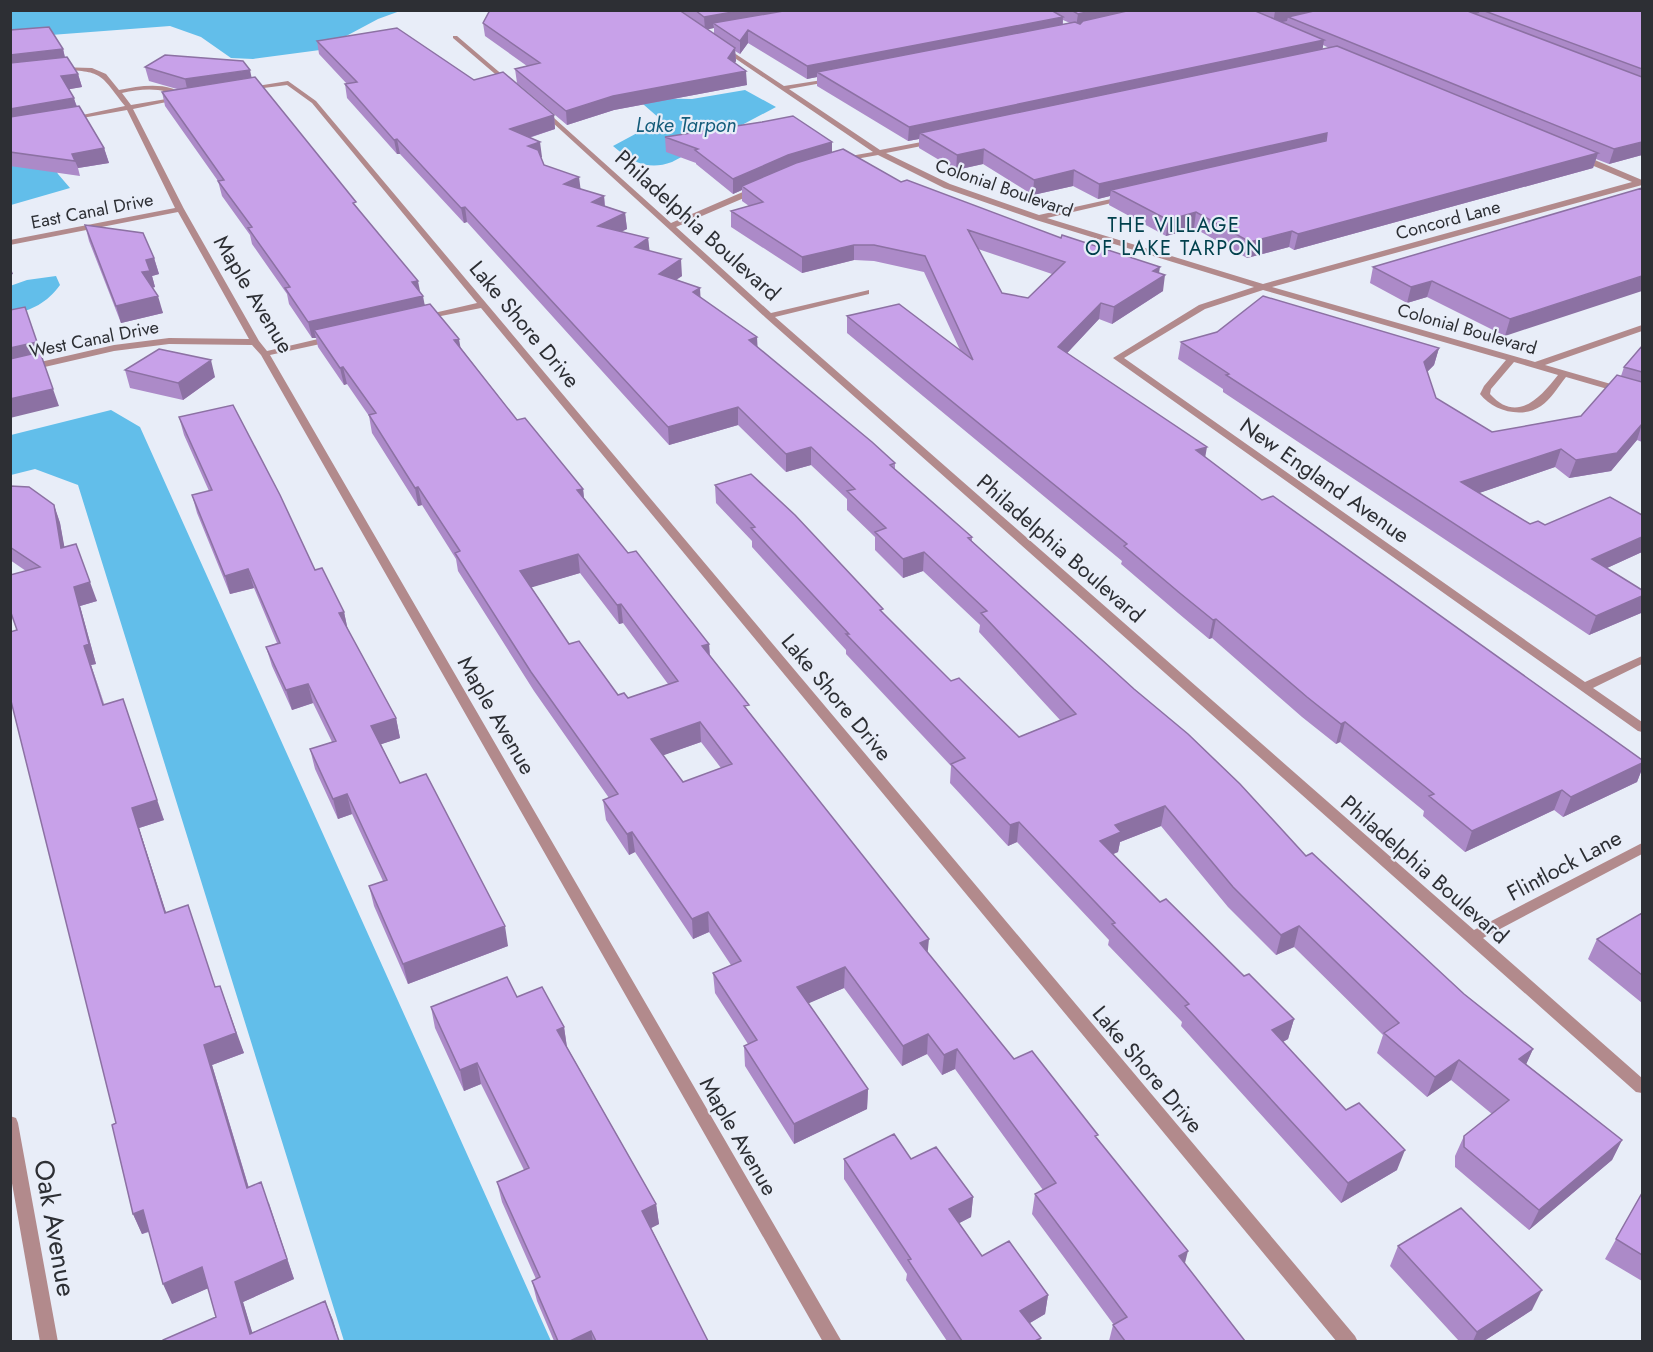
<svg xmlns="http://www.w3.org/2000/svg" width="1653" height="1352" font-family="Jost,sans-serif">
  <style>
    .water { fill: #62beea }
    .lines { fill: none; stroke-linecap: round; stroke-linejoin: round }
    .street { fill: #b28a8c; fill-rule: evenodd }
    .wall { fill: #ac8ac8; fill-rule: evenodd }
    .shaded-wall { fill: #8c71a3 }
    .building { fill: #c8a1e9; stroke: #8c71a3; stroke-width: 1.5; fill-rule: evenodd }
    .labels { text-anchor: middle; stroke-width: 4.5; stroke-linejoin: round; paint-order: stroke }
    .far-street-label { font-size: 18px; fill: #2d2f34; stroke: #e8edf8 }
    .far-water-label { font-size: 20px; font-style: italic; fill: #145c7a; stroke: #e8edf8 }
    .far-neighbourhood-label { font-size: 20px; letter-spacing: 1.5px; fill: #01404c; stroke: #e8edf8 }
    .street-label { font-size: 22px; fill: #2d2f34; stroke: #e8edf8 }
    .near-street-label { font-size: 27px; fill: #2d2f34; stroke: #e8edf8 }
  </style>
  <rect width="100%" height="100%" fill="#e8edf8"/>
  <path class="water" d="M11 11H400L378 19 320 50 253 59 231 58 201 37 170 26 11 38Z
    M745 90 776 107 672 162C648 171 632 162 613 146L652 125 659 118 636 98 692 99Z
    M47 154 58 174 70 188 11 205V164Z
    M56 276 60 285C47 303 32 310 11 315L10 286 27 280Z
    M111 410 140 427 551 1341H344L78 485 35 469 11 475V435Z"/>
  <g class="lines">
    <path class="street" d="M453 36H457L512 83V85H508L453 38Z
      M722 45 784 86 835 78V80L833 81 789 89 880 150 937 139V143L886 153 950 184 1039 215 1129 195V199L1047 218 1263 284 1632 182 1577 159V155H1583L1642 180V185L1272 287 1535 362 1642 325V331L1545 365 1642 393V399L1566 377C1558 387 1551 399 1541 406 1522 419 1493 411 1480 394L1484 386 1506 360 1263 290 1205 309 1124 358 1585 682 1642 656V664L1593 688 1642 722V732L1638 731 1113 358 1199 305 1254 287 1036 220 944 188 878 155 839 162V158L873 152 720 48ZM1514 362 1558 375C1540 398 1517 424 1490 394L1491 389Z
      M57 67 92 68 106 74 119 90C143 85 170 81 190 98L185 99C164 87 144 88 122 93L131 105 178 97 181 99 133 109 184 209 259 341 267 351 331 336 335 339 334 341 270 355 842 1342H823L261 355 252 345 169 344 114 351 10 375V369L114 345 169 338 249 339 178 212 10 245V240L175 208 127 110 71 120 68 118 125 106C99 73 103 71 59 70L56 68Z
      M288 81 316 101 1355 1336 1358 1342H1337L481 308 421 320V316L477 303 312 103 287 85 248 90 245 88Z
      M540 109H544L671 223 752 188H758V192L676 227 771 313 869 290V294L775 317 1474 930 1642 843V854L1483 938 1642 1078V1093L1636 1092 766 318 540 111Z
      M10 1116 16 1118 18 1123 58 1342H40L10 1172Z"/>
  </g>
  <path class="wall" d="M490 10H1642V155L1609 164 1596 159 1593 168 1294 250 1289 247 1247 258 1194 228 1166 236 1109 205 1110 196 1098 199 1073 186 1033 195 983 164 956 170 919 148V139L908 141 817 86V77L807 79 748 43 740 54 735 51 736 61 735 63 747 85 614 110 567 125 517 83 515 69 527 66 485 36 483 23ZM1063 20 1070 23 1063 25ZM714 28V34L707 29ZM1323 45 1329 48 1322 49Z
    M10 30 63 49 65 57 78 74 82 87 69 89 77 106 104 148 109 163 78 168 80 176 10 166Z
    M317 41 474 80 554 115 555 129 529 138 542 157H541L544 165 581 189 604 196 605 206 625 213 627 229 621 232 648 238 649 251 682 276 676 280 700 288V297L757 337V347L895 463V469L972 537V541L1306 856 1464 994 1533 1049 1526 1064 1622 1140 1612 1160 1529 1230 1455 1167V1156L1464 1136 1492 1114 1451 1080 1427 1097 1377 1053 1383 1035 1294 947 1276 955 1228 907 1161 826 1120 842 1118 852 1113 854 1160 902 1294 1019 1288 1039 1283 1042 1397 1170 1341 1203 1181 1026 1182 1022 1108 945 1109 940 1017 842 1008 846 950 783 951 766 846 654V650L752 547V541L716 503 715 485 882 612 951 681 1019 737 1060 720 979 632 980 625 923 571 903 578 875 550V537L847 510V499L811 465 786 472 738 425 669 445 467 222 464 223 400 154H397L347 98 345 84H347L319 54Z
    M145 67 251 78 357 207 420 292 425 306 461 348 517 420 583 489 584 499 628 553 709 644 710 655 749 712 928 953 1014 1059 1097 1138 1185 1264 1245 1341H1109L1113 1325H1114L1032 1214 1035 1194 1043 1190 955 1069 942 1075 927 1054 902 1066 844 988 808 1003 868 1089 867 1109 794 1144 745 1066 744 1046 748 1044 715 993 713 973 731 965 709 932 693 939 635 852 629 855 606 820 603 800 609 798 534 691 458 571 456 559 422 505 418 506 372 433 369 416 347 384 344 385 318 347 316 338H312L289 304 287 294 252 244 250 235 222 196 218 181 165 106 162 92 177 89 149 81ZM580 573 619 624 623 623 668 684 628 698 618 695 569 644 531 587ZM701 742 721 768 683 782 663 755Z
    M665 137 832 142V152L901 182 1159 273 1163 291 1112 324 1099 319 1067 353 1262 500 1642 760V769L1637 782 1563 817 1554 810 1465 852 1423 816 1424 811 1340 742 1336 744 1302 717 1212 638 1209 639 1178 613 1121 564 1122 561 847 333V316L960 350 924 272 874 261 854 260 802 273 731 227V211L749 206 742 201V190L733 194 696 164V163L666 152ZM978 249 1052 274 1028 298 1002 293Z
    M1642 188 1505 336 1427 297 1407 303 1370 283 1373 267Z
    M85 225 154 258 159 274 152 276 155 287 152 288 163 313 121 323 89 241Z
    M1181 342 1439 348 1434 365 1427 372 1436 398 1492 432 1581 416 1621 376 1624 367 1642 346V442L1637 440 1611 471 1569 478 1555 467 1479 493 1530 524 1545 525 1642 552 1607 568 1641 613 1589 635 1223 392V389L1178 359Z
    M125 370 215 377 183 400 130 388Z
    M179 417 315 570 344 612 348 631 396 718 400 738 381 744 400 783 508 946 408 984 374 906 369 886 383 881 352 814 338 819 315 769 310 749 332 742 313 703 292 710 272 666 266 647 277 643 254 588 230 594 197 513 192 495 209 491 184 435Z
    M10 486 54 505 60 523 64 547 97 601 80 606 96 664 91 665 104 704 164 820 139 828 166 913 195 926 215 987 244 1053 212 1065 249 1188 269 1203 294 1279 243 1302 252 1333 325 1301 339 1341H163L216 1317 208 1288 172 1304 149 1232 142 1234 133 1214 116 1123 17 630 26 571 10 560Z
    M1642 913V1003L1588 959 1597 939Z
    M517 997 564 1027 567 1047 656 1204 659 1224 651 1228 708 1341H554L537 1301 532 1281 536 1279 502 1202 497 1182 524 1170 481 1084 464 1091 435 1028 431 1007Z
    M844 1159H911L973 1197 971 1217 959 1223 982 1256 1048 1295 1045 1314 1030 1323 1041 1338 1040 1341H947L906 1280 907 1274 844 1179Z
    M1642 1193V1281L1605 1259Z
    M1398 1246 1532 1310 1484 1341H1459L1390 1266Z"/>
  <path class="shaded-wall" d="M744 10H825L713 23 714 28 705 30 704 17Z
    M1095 10H1159L1076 27 1078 14Z
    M1338 10 1288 17 1287 21 1273 24 1275 11Z
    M1465 10H1480L1479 13 1463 17Z
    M1063 17 1062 30 817 72V77L807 79V66Z
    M748 30V43L740 54V41Z
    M1324 40 1322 53 920 133 919 139 908 141 909 127Z
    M735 48 736 61 729 72 728 58Z
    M63 49 66 63 10 69V55Z
    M250 70 253 84 188 93 185 79Z
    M746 71 747 85 614 110 567 125 566 111 613 96Z
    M78 74 82 87 65 90 61 76Z
    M74 98 78 112 10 124V109Z
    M554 115 555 129 512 143 510 129Z
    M1327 133 1324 147 1111 190 1110 196 1098 199 1099 184Z
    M397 139 400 154H397L394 140Z
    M540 142 542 157 530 161 528 146Z
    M832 142V157L742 186V190L733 194V179L788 155Z
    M1642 142V155L1609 164 1614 149Z
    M104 148 109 163 78 168 72 154Z
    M984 149 983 164 956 170 957 155Z
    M1598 153 1593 168 1294 250 1298 234Z
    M1074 170 1073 186 1033 195 1034 180Z
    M579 177 581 192 564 184Z
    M604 196 605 211 592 202Z
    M465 207 467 222 464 223 461 208Z
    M1196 212 1194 228 1166 236 1168 220Z
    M625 213 627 229 599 242 598 226Z
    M1292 231 1289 247 1247 258 1250 242Z
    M648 238 650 254 635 247Z
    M854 245V260L802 273V257Z
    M154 258 159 274 152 276 155 287 146 289 142 272 146 260Z
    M681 259 682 276 660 290 659 274Z
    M10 266 13 274 10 275Z
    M1160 267 1158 279 1165 275 1163 291 1112 324 1114 307 1153 271Z
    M1642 276V291L1505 336 1510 319Z
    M418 281 421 296H423L426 312 314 330 316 338H312L308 322 412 282Z
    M1432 281 1427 297 1407 303 1411 287Z
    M700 288 701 305 693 292Z
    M158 296 163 313 121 323 116 306Z
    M1101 303 1099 319 1057 364 1058 347Z
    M757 337 758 354 749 340Z
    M459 339 462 356 454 340Z
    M37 342 43 359 10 367V348Z
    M1439 348 1434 365 1420 379 1424 362Z
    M211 360 215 377 183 400 178 383Z
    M343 367 347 384 344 385 340 368Z
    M53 389 59 406 10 418V399Z
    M738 407V425L669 445 668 427Z
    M1642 424 1637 440 1611 471 1569 478 1576 460Z
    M811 447V465L786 472V454Z
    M1207 447 1204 464 1196 450Z
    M1561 449 1555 467 1456 501 1461 482Z
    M418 487 422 505 418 506 415 488Z
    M583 489 585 507 577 490Z
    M54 505 60 523 68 566 61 548Z
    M1642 537V552L1585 578 1592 559Z
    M924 552 923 571 903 578V559Z
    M578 554 580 573 523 590 520 571Z
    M248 569 254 588 230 594 225 576Z
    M90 582 97 601 80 606 96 664 91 665 111 724 84 646 74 587Z
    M1642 596V608L1641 613 1589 635 1596 616Z
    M621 604 623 623 619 624 617 605Z
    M344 612 348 631 339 613Z
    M1216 619 1212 638 1209 639 1213 620Z
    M709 644 710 663 702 646Z
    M308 684 313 703 292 710 286 690Z
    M123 699 164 820 139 828 173 934 165 913 132 808Z
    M396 718 400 738 376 746 371 726Z
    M700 722 701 742 653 759 651 739Z
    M1345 722 1340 742 1336 744 1341 724Z
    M1642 763V769L1637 782 1563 817 1571 797Z
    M1562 790 1554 810 1465 852 1472 831Z
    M347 794 352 814 338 819 333 799Z
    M1165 806 1161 826 1120 842 1118 852 1097 861 1100 841 1115 825Z
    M1019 822 1017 842 1008 846 1010 825Z
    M632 832 635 852 629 855 627 834Z
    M708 912 709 932 693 939 692 919Z
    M505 926 508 946 408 984 403 964Z
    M1299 926 1294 947 1276 955 1281 935Z
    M929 939 927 959 920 943Z
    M845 967 844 988 798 1008 797 987Z
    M220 986 244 1053 212 1065 255 1209 247 1188 204 1045Z
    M1294 1019 1288 1039 1267 1050 1272 1030Z
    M564 1027 567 1048 557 1030Z
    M928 1034 927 1054 902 1066 903 1046Z
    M957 1049 955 1069 942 1075 944 1055Z
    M1533 1049 1524 1069 1519 1059Z
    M1459 1060 1451 1080 1427 1097 1435 1077Z
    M477 1063 481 1084 464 1091 460 1070Z
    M868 1089 867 1109 794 1144V1124Z
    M1622 1140 1612 1160 1529 1230 1539 1210Z
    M1405 1150 1397 1170 1341 1203 1348 1183Z
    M261 1182 294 1279 243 1302 255 1341 250 1334 235 1282Z
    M973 1197 971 1217 948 1229 949 1209Z
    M656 1204 659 1224 645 1231 642 1211Z
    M143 1210 152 1230 142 1234 133 1214Z
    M1188 1251 1183 1271 1179 1256Z
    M202 1267 211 1287 172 1304 163 1284Z
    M1542 1290 1532 1310 1484 1341H1473L1477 1332Z
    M1048 1295 1045 1314 1018 1330 1020 1311Z
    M325 1301 333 1320 339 1341Z
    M591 1331 593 1341H570Z"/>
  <path class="building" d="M490 10H679L735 48 728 58 746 71 613 96 566 111 515 69 540 63 483 23Z
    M695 10H744L704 17Z
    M789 10H1051L1063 17 807 66 748 30 740 41 713 23Z
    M1071 10H1095L1078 14Z
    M1131 10H1253L1324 40 909 127 817 72 1075 22 1080 24 1083 21Z
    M1318 10H1465L1642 77V142L1614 149 1288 17Z
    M1482 10H1642V69Z
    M49 27 63 49 10 55V30Z
    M397 28 474 80 503 72 554 115 510 129 540 142 528 146 538 150 544 165 579 177 564 184 604 196 592 202 625 213 598 226 648 238 635 247 681 259 659 274 700 288 693 292 757 337 749 340 872 442 895 463 890 465 972 537 968 538 1134 689 1188 734 1240 784 1306 856 1312 853 1464 994 1533 1049 1519 1059 1622 1140 1539 1210 1464 1147V1136L1509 1100 1459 1060 1435 1077 1384 1033 1399 1023 1299 926 1281 935 1233 887 1165 806 1115 825 1121 832 1100 841 1160 902 1166 899 1244 976 1249 974 1294 1019 1272 1030 1346 1110 1359 1103 1405 1150 1348 1183 1185 1006 1189 1004 1112 924 1115 923 1019 822 1010 825 951 764 965 758 846 634H849L751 528 755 527 715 485 751 474 795 515 883 609 880 610 951 681 959 678 1019 737 1076 714 981 613 987 611 924 552 903 559 875 532 886 528 847 491 855 489 811 447 786 454 738 407 668 427 465 207 461 208 397 139 394 140 345 84 357 82 317 41Z
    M1337 46 1598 153 1298 234 1292 231 1250 242 1196 212 1168 220 1111 190 1326 141 1327 133 1099 184 1074 170 1034 180 984 149 957 155 920 133Z
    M165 55 243 61 250 70 185 79 145 67Z
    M67 57 78 74 61 76 74 98 10 109V63Z
    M255 77 356 202 353 203 418 281 412 282 423 296 308 322 285 288 290 287 248 228 252 227 218 181 224 180 162 92Z
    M79 106 104 148 72 154 75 161 10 152V117Z
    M793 116 832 142 788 155 733 179 695 150 698 149 665 137 762 122Z
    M843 149 901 182 907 180 1061 238 1062 235 1160 267 1153 271 1165 275 1114 307 1101 303 1058 347 1207 447 1196 450 1262 500 1273 496 1642 760V763L1571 797 1562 790 1472 831 1429 796 1434 794 1345 722 1341 724 1307 697 1216 619 1213 620 1181 594 1124 546 1127 544 847 316 899 304 973 360 925 256 874 245H854L802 257 731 211 763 202 742 186 796 163ZM968 230 1065 262 1028 298 1002 293Z
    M1642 188V276L1510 319 1432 281 1411 287 1373 267Z
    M85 225 143 233 154 258 146 260 150 271 142 272 158 296 116 306Z
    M1263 296 1439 348 1424 362 1436 398 1492 432 1581 416 1617 375 1642 382V424L1617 453 1576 460 1561 449 1461 482 1530 524 1538 521 1545 525 1610 497 1642 515V537L1592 559 1642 590V596L1596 616 1226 375 1229 374 1181 342 1217 332Z
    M430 304 459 339 454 340 517 420 525 418 583 489 577 490 628 553 636 551 709 644 702 646 749 705 744 706 929 939 920 943 1014 1059 1032 1051 1098 1135 1095 1136 1188 1251 1179 1256 1245 1341H1125L1113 1325 1127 1317 1035 1194 1056 1183 957 1049 944 1055 928 1034 903 1046 845 967 797 987 868 1089 794 1124 744 1046 757 1040 713 973 741 961 708 912 692 919 632 832 627 834 603 800 618 794 531 672 455 553 460 551 418 487 415 488 369 415 376 413 343 367 340 368 314 330ZM578 554 617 605 621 604 678 681 628 698 624 693 618 695 579 641 569 644 520 571ZM700 722 732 764 683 782 651 739Z
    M25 307 37 342 10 348V310Z
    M1642 346V372L1624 367Z
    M159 349 211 360 178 383 125 370Z
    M40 352 53 389 10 399V359Z
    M233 405 280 495 315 570 322 568 344 612 339 613 396 718 371 726 400 783 426 774 505 926 403 964 369 886 387 880 347 794 333 799 310 749 336 741 308 684 286 690 266 647 280 643 248 569 225 576 192 495 212 490 179 417Z
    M10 486 29 487 54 505 61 548 76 544 90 582 74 587 89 644 84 646 103 705 123 699 157 800 132 808 165 913 188 905 215 987 220 986 236 1033 204 1045 247 1188 261 1182 287 1259 235 1282 250 1334 325 1301 339 1341H163V1340L216 1317 202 1267 163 1284 143 1210 133 1214 112 1125 116 1123 10 697V632L17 630 10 610V575L40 567 10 547Z
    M1642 913V975L1597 939Z
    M507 977 517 997 542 987 564 1027 557 1030 656 1204 642 1211 708 1341H596L591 1331 570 1341H558L532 1281 540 1277 497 1182 529 1168 477 1063 460 1070 431 1007Z
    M894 1134 911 1159 936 1147 973 1197 949 1209 982 1256 1009 1241 1048 1295 1020 1311 1041 1338 1035 1341H962L908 1260 911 1259 844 1159Z
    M1642 1193V1255L1616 1239Z
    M1461 1208 1542 1290 1477 1332 1398 1246Z"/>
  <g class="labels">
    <g class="far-street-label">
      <text transform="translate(1004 188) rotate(19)" y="6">Colonial Boulevard</text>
      <text transform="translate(92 211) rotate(-11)" y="6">East Canal Drive</text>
      <text transform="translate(1448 220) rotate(-15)" y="6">Concord Lane</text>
      <text transform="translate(1467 329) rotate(16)" y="6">Colonial Boulevard</text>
      <text transform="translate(94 339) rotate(-11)" y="6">West Canal Drive</text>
    </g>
    <g class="far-water-label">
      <text x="686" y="132">Lake Tarpon</text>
    </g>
    <g class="far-neighbourhood-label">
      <text x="1174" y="232">THE VILLAGE<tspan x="1174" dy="23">OF LAKE TARPON</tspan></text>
    </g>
    <g class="street-label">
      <text transform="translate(698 225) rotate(42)" y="8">Philadelphia Boulevard</text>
      <text transform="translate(254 294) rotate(59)" y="8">Maple Avenue</text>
      <text transform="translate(525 324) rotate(50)" y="8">Lake Shore Drive</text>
      <text transform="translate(1325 480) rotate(35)" y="8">New England Avenue</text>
      <text transform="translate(1061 548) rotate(41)" y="8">Philadelphia Boulevard</text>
      <text transform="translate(837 697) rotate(50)" y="8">Lake Shore Drive</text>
      <text transform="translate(497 715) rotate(60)" y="8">Maple Avenue</text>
      <text transform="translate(1564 865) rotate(-28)" y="8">Flintlock Lane</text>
      <text transform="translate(1425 869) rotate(41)" y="8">Philadelphia Boulevard</text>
      <text transform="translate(1148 1069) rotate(50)" y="8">Lake Shore Drive</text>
      <text transform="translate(739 1136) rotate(60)" y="8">Maple Avenue</text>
    </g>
    <g class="near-street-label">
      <text transform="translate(55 1228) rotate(80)" y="9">Oak Avenue</text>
    </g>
  </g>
  <rect width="1653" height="1352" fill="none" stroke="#2d2f34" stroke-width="24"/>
</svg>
